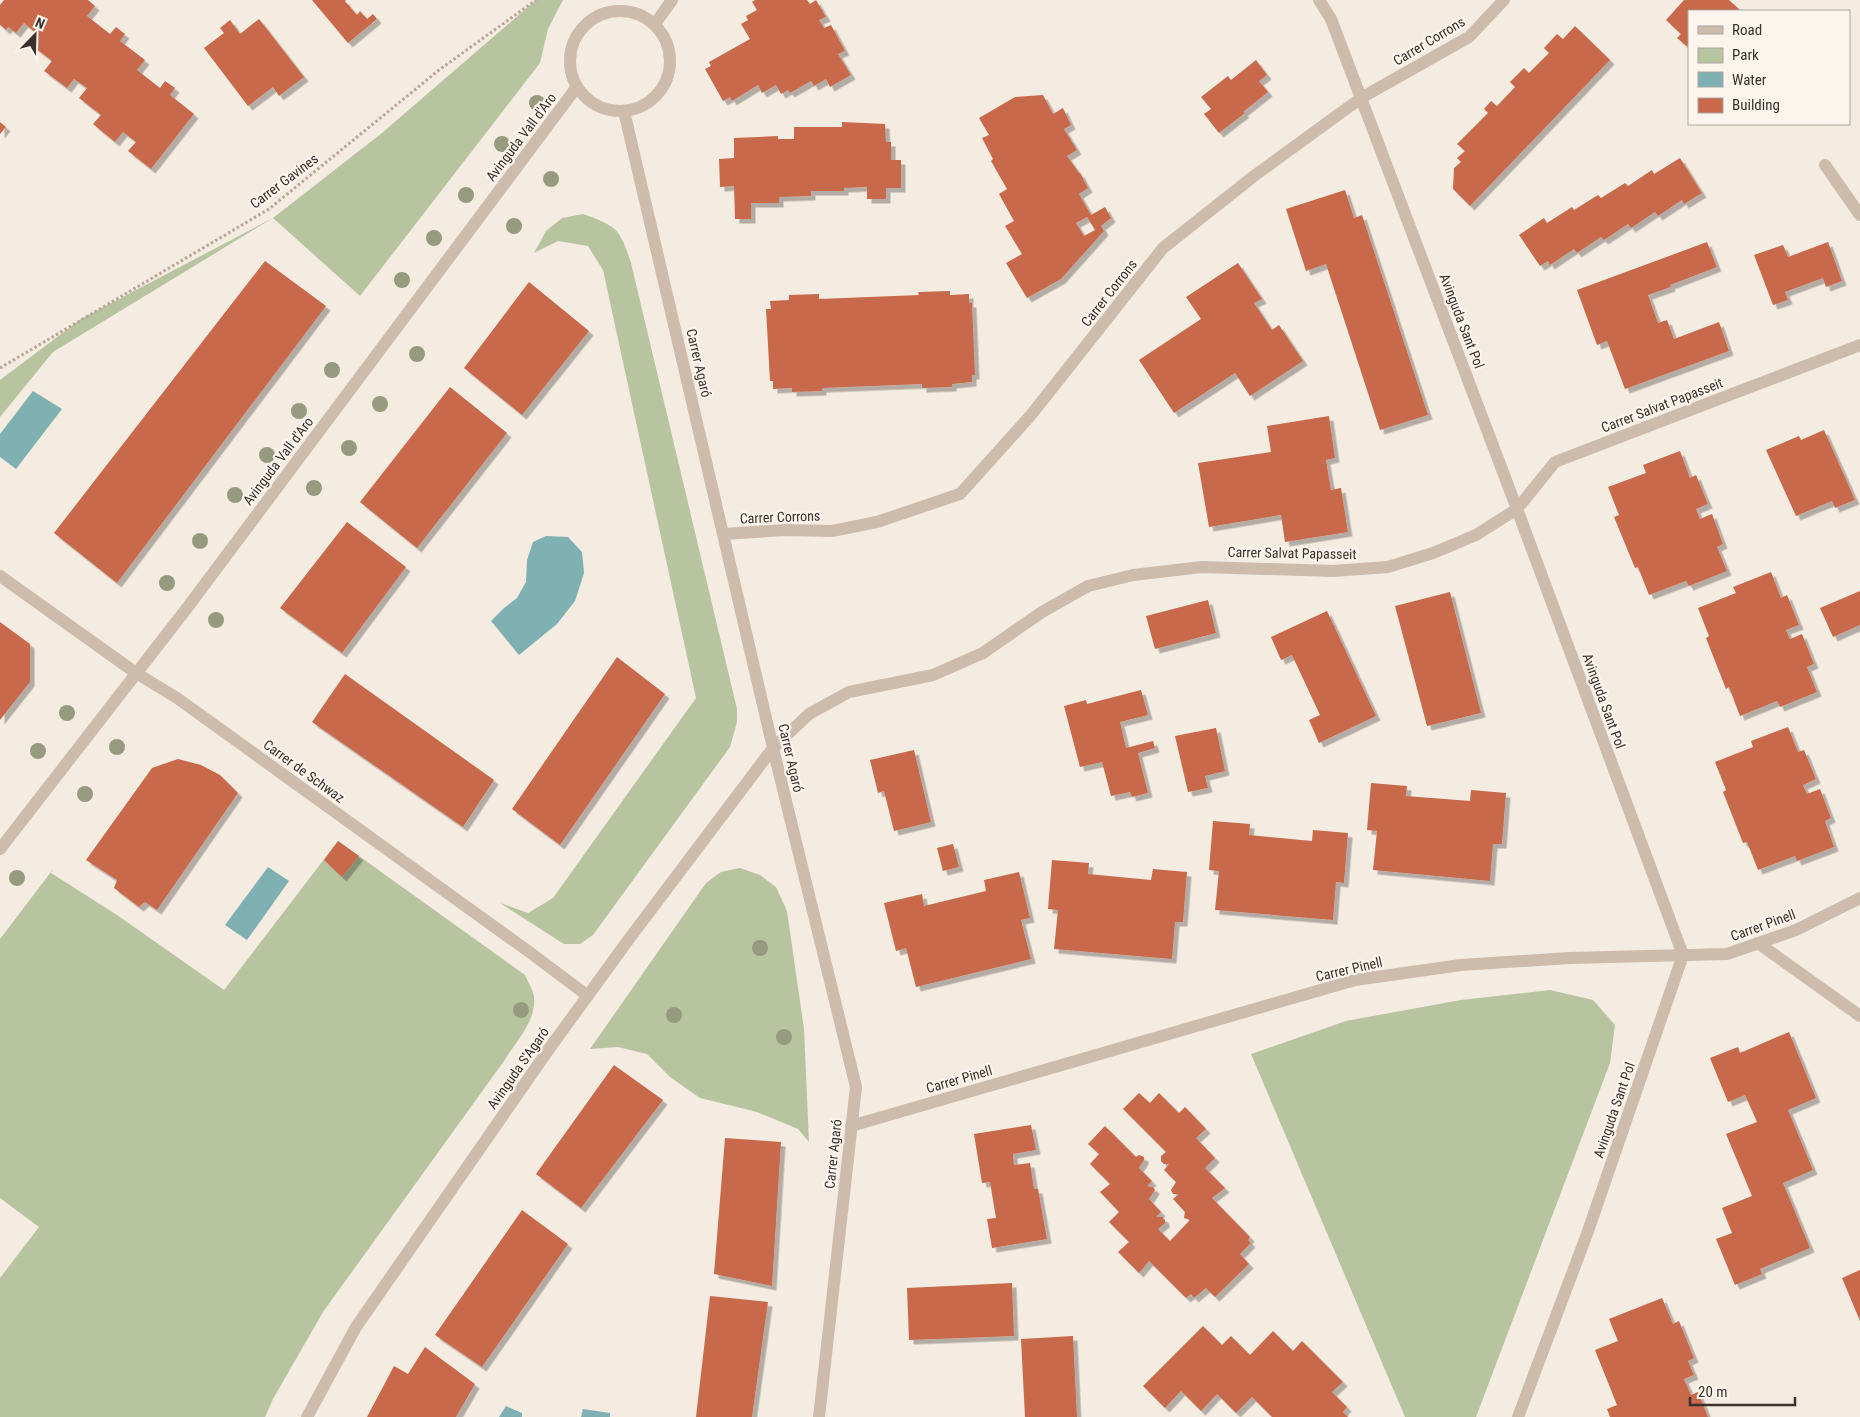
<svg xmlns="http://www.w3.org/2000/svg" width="1860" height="1417" font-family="'Roboto Condensed',sans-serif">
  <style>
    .green { fill: #b8c4a0 }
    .water { fill: #7fb0b2 }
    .building { fill: #c8694b; fill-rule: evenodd; filter: url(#shadow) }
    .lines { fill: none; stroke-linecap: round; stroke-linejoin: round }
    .path { stroke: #b9a596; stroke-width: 3; stroke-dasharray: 2.5 2.5; stroke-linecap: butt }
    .lane { stroke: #cdbbac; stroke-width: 12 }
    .street { stroke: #cdbbac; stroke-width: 12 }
    .tree { fill: #969b7f }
    .labels { text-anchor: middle; stroke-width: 4.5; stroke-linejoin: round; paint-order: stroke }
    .street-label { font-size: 14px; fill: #3b302b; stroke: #fbf5ee }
  </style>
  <defs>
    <filter id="shadow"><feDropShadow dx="4.5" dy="4.5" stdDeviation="0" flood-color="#0004"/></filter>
  </defs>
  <rect width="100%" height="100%" fill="#f4ebe1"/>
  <path class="green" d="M536 0H563L548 29 540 63 360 296 273 218 53 352 0 417V380L81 319 273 218 382 133Z
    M583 214C617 226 620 229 631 263L737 709V722L730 747 593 935 580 944H564L500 903 528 913 553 898 696 698 603 270 588 246 558 241 534 253 546 231 562 218Z
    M338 841 525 975C528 982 533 990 534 997 537 1020 515 1043 504 1061L323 1312 273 1399 265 1417H0V1278L39 1227 0 1198V939L54 868 51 873 117 915 224 990Z
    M740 868 760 875 776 887 787 911 804 1029 809 1142 798 1129 757 1112 700 1098 670 1077 647 1054 618 1047 590 1049 706 883 721 872Z
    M1550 990 1593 1000 1615 1025 1610 1063 1476 1417H1405L1251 1054 1346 1021 1461 1000Z"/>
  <path class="water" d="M33 391 62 409 16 469 0 457V434Z
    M546 536 568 537 582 552 584 573 575 601 557 624 519 655 491 621 504 608 517 598 526 582 527 560 533 542Z
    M268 867 289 881 247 940 225 925Z
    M506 1406 522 1413V1417H499Z
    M583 1409 610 1413V1417H581Z"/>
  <path class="building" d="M4 0H88L95 6 87 16 110 34 116 27 125 34 120 41 145 60 137 70 160 88 165 81 175 88 170 95 194 114 151 169 128 151 136 142 123 132 115 142 93 124 101 115 79 98 87 88 74 79 67 88 44 71 52 61 29 43 36 33 24 23 16 33 8 27 6 30 0 25V5Z
    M312 0H346L345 1 357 15 360 11 367 19 373 14 377 19 348 43Z
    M755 0H807L810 4 816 0 826 17 819 20 824 28 831 25 845 51 838 54 851 75 830 87 826 79 814 86 811 81 790 93 788 90 781 94 776 85 762 93 758 85 732 101 730 97 723 101 705 69 711 66 709 62 750 39 741 24 748 20 746 16 757 10 752 2Z
    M1684 0H1729L1740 10 1739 11H1689V48L1677 38 1681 34 1666 20Z
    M259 19 304 77 279 96 273 87 248 106 204 48 224 33 220 28 230 20 240 34Z
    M1575 26 1610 60 1470 206 1453 189 1454 168 1461 162 1457 158 1465 151 1457 144 1488 113 1484 109 1491 101 1497 106 1515 87 1510 82 1524 68 1529 73 1549 53 1544 48 1557 34 1563 39Z
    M1256 60 1267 75 1259 81 1268 92 1243 112 1245 113 1219 133 1204 114 1211 109 1201 97 1228 76 1231 80Z
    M1043 95 1053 114 1063 108 1071 125 1064 129 1077 150 1067 156 1079 173H1080L1088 188 1079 194 1091 215 1105 207 1111 218 1101 226 1104 231 1061 279 1027 298 1006 263 1022 254 1005 226 1014 221 999 194 1007 189 991 161 993 159 982 138 989 135 979 118 1015 97ZM1087 217 1095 230 1084 236 1076 223Z
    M0 122 6 127 0 134Z
    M842 122 885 124 886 142H891V160H901V188H886V199H867V187L844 188V191H811V196L779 197V203H751V219H735L734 186 720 187 719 159 734 158V138L778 136V139H794V127H842Z
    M1680 158 1702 193 1684 204 1682 200 1658 216 1655 212 1631 228 1628 224 1604 240 1601 237 1577 253 1574 249 1550 265 1548 261 1540 266 1519 235 1544 218 1547 223 1572 207 1574 210 1598 195 1601 198 1625 183 1628 186 1652 170 1654 174Z
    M1345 190 1354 218 1362 215 1428 415 1380 430 1326 264 1306 271 1286 209Z
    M1707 242 1717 267 1670 285 1671 287 1648 295 1658 323 1667 320 1674 339 1719 322 1729 351 1625 389 1607 341 1597 345 1577 290Z
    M1828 242 1842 281 1826 287 1823 278 1785 292 1788 300 1773 305 1754 255 1783 245 1788 257Z
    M265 261 326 306 117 583 54 533Z
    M1238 263 1262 299 1254 303 1272 330 1279 325 1303 361 1250 396 1235 373 1174 413 1139 360 1201 319 1186 297Z
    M529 282 589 331 522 415 464 368Z
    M950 291V295L969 294V303H972L975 375H972V382L952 384V387L922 388V384L822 388V391L792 392V388L773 389V381H770L766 309H771L770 301 789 300V295L819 294V299L919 295 918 292Z
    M450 387 507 433 417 548 360 502Z
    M1329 416 1335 458 1326 460 1331 490 1341 488 1348 532 1285 542 1281 515 1209 527 1198 463 1271 452 1267 426Z
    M1824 430 1855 500 1835 508 1832 501 1796 516 1766 450 1799 436 1801 440Z
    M1680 451 1690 478 1696 475 1708 504 1696 509 1700 519 1712 514 1723 544 1717 547 1727 571 1689 586 1686 581 1649 595 1638 567 1635 568 1614 517 1619 515 1608 487 1646 473 1643 465Z
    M347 522 406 567 342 653 280 608Z
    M1771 572 1781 598 1787 595 1799 625 1786 630 1790 639 1802 634 1814 664 1807 667 1817 692 1780 707 1777 701 1740 716 1729 687 1726 689 1706 638 1709 636 1698 608 1736 593 1733 587Z
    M1860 591V625L1833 637 1820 608Z
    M1450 592 1481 713 1427 726 1395 606Z
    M1208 600 1216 633 1155 649 1146 616Z
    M1327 611 1376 716 1319 743 1309 720 1320 715 1292 655 1281 660 1271 637Z
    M0 622 30 644V682L0 720Z
    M617 657 665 694 560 845 512 809Z
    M345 674 494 780 463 827 312 722Z
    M1141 690 1148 715 1120 722 1126 748 1153 741 1155 748 1138 753 1148 793 1132 797 1130 792 1111 796 1102 762 1080 767 1064 706 1086 700 1087 704Z
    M1788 727 1798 752 1804 750 1816 779 1803 785 1807 794 1820 789 1831 818 1825 821 1834 847 1797 861 1795 856 1758 870 1747 842 1743 843 1723 792 1726 790 1715 762 1753 747 1751 741Z
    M1216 728 1225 771 1205 776 1208 788 1188 792 1175 736Z
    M914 750 931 822 894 831 884 791 878 793 870 760Z
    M178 759 201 765 220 775 238 793 157 910 145 902 139 907 114 888 117 880 86 860 152 768Z
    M1371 783 1407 786 1406 796 1470 801 1471 790 1506 793 1502 844H1493L1490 881 1373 870 1377 831 1367 830Z
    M1213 821 1250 824 1249 835 1312 841 1313 830 1348 833 1344 883 1336 882 1333 920 1215 910 1219 871 1209 870Z
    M338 841 359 856 342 877 324 860Z
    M953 844 959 867 943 871 937 848Z
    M1052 860 1089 863 1088 874 1151 880 1153 869 1187 872 1183 922H1175L1172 959 1054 949 1058 910 1048 909Z
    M1019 872 1030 918 1021 920 1031 959 916 987 906 948 896 951 884 903 922 894 924 906 986 891 984 880Z
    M1789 1032 1816 1098 1788 1110 1813 1170 1783 1183 1810 1248 1760 1269 1762 1274 1735 1285 1716 1239 1732 1233 1722 1208 1752 1196 1726 1134 1757 1122 1745 1095 1728 1102 1710 1058 1738 1047 1740 1053Z
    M614 1065 663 1100 581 1208 536 1174Z
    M1139 1093 1150 1103 1159 1093 1179 1113 1185 1107 1206 1129 1196 1138 1215 1158 1205 1168 1225 1188 1212 1198 1250 1237 1248 1240 1251 1243 1240 1254 1249 1264 1215 1297 1206 1288 1194 1298 1191 1294 1186 1298 1149 1261 1139 1273 1118 1252 1129 1242 1109 1222 1119 1212 1100 1192 1110 1184 1090 1164 1099 1154 1088 1144 1105 1126 1136 1157 1139 1155 1144 1157V1160L1139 1168 1152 1181 1147 1186 1153 1187 1155 1190 1149 1199 1161 1212 1156 1217H1162L1165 1220V1223L1158 1229 1170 1241 1190 1220 1184 1218 1185 1212 1173 1199 1179 1194H1173L1171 1190 1176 1182 1164 1170 1169 1164H1164L1161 1161V1156L1166 1152 1123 1109Z
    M1031 1125 1036 1150 1013 1154 1014 1165 1030 1163 1034 1189H1038L1047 1239 992 1248 987 1219 996 1218 990 1182 982 1183 974 1134Z
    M725 1138 781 1142 772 1286 714 1274Z
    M522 1210 568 1244 482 1367 435 1335Z
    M1860 1270V1321L1842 1278Z
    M1012 1283 1014 1336 909 1340 907 1288Z
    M710 1296 768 1302 752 1417H696Z
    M1662 1298 1673 1324 1679 1321 1694 1358 1688 1361 1694 1375 1684 1379 1691 1395 1698 1392 1708 1417H1610L1607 1409 1617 1405 1595 1350 1618 1341 1609 1319Z
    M1203 1326 1222 1345 1231 1336 1250 1355 1273 1331 1293 1351 1302 1341 1343 1382 1332 1392 1347 1407 1343 1412 1348 1417H1272L1252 1397 1236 1413 1217 1394 1201 1411 1181 1391 1165 1408 1143 1386Z
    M1073 1336 1077 1417H1025L1021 1339Z
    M425 1347 475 1384 456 1417H367L394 1366 408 1374Z"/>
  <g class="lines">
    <path class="path" d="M0 368 269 209 439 70 536 0"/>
    <path class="lane" d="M1825 165 1860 215"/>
    <path class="street" d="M1319 0 1331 19 1517 509 1683 955 1587 1234 1518 1417
      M570 61a50 50 0 1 1 100 0a50 50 0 1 1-100 0Z
      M655 24 672 0
      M624 111 773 748 856 1087 819 1417
      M724 534 785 530 832 531 877 522 960 494 1031 415 1163 248 1254 176 1361 98 1469 37 1504 0
      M0 576 136 673 177 698 528 951 588 996
      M0 849 187 608 576 88
      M1758 943 1860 1016
      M851 1126 1355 980 1461 965 1570 958 1727 954 1796 930 1860 898
      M307 1417 356 1327 549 1049 629 939 773 748 809 714 849 692 933 675 983 653 1042 612 1088 586 1133 575 1202 567 1333 571 1388 567 1433 553 1476 535 1517 509 1555 462 1860 345"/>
  </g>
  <g class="tree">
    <circle cx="537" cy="103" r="8"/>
    <circle cx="502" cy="144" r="8"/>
    <circle cx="551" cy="179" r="8"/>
    <circle cx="466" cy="195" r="8"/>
    <circle cx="514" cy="226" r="8"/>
    <circle cx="434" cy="238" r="8"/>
    <circle cx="402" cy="280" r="8"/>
    <circle cx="417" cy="354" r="8"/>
    <circle cx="332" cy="370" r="8"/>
    <circle cx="380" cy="404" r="8"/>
    <circle cx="299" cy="411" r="8"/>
    <circle cx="349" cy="448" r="8"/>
    <circle cx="267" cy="455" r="8"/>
    <circle cx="314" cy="488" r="8"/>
    <circle cx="235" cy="495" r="8"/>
    <circle cx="200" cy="541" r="8"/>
    <circle cx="167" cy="583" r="8"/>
    <circle cx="216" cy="620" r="8"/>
    <circle cx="67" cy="713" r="8"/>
    <circle cx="117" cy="747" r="8"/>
    <circle cx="38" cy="751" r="8"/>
    <circle cx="85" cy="794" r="8"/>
    <circle cx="17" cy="878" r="8"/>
    <circle cx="760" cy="948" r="8"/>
    <circle cx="521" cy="1010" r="8"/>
    <circle cx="674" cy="1015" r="8"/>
    <circle cx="784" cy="1037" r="8"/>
  </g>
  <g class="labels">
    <g class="street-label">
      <text transform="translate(1429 41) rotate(-31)" y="5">Carrer Corrons</text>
      <text transform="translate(521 137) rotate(-53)" y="5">Avinguda Vall d'Aro</text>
      <text transform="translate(284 181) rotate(-37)" y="5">Carrer Gavines</text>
      <text transform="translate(1109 293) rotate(-52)" y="5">Carrer Corrons</text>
      <text transform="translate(1462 321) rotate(69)" y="5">Avinguda Sant Pol</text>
      <text transform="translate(699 363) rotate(77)" y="5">Carrer Agaró</text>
      <text transform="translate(1662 405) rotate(-21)" y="5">Carrer Salvat Papasseit</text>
      <text transform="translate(278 461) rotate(-53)" y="5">Avinguda Vall d'Aro</text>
      <text transform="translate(780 517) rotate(-2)" y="5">Carrer Corrons</text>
      <text transform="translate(1292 553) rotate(1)" y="5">Carrer Salvat Papasseit</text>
      <text transform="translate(1604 701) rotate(70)" y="5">Avinguda Sant Pol</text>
      <text transform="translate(791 758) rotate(77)" y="5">Carrer Agaró</text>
      <text transform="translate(304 771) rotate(36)" y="5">Carrer de Schwaz</text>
      <text transform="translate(1763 925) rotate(-20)" y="5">Carrer Pinell</text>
      <text transform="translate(1349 969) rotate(-13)" y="5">Carrer Pinell</text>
      <text transform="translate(518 1068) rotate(-55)" y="5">Avinguda S'Agaró</text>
      <text transform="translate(959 1079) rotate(-16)" y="5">Carrer Pinell</text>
      <text transform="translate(1614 1110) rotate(-71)" y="5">Avinguda Sant Pol</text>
      <text transform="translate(833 1154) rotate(-84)" y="5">Carrer Agaró</text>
    </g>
  </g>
  <rect x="1688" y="10" width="162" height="115" fill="#fbf5ee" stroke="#aea6a0"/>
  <rect x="1698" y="26" width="25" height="8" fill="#cdbbac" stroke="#aea6a0"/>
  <text x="1732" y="35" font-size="15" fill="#3b302b">Road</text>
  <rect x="1698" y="48" width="25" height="15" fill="#b8c4a0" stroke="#aea6a0"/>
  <text x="1732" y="60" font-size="15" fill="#3b302b">Park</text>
  <rect x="1698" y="72" width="25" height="15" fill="#7fb0b2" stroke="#aea6a0"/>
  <text x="1732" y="85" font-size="15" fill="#3b302b">Water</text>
  <rect x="1698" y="98" width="25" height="15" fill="#c8694b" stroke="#aea6a0"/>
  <text x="1732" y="110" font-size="15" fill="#3b302b">Building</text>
  <g transform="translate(35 35) rotate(23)" stroke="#fbf5ee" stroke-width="4" paint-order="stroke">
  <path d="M0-4L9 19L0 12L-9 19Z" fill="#3b302b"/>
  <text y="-8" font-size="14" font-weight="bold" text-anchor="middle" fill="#3b302b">N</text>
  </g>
  <path d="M1690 1397v8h105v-8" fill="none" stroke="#3b302b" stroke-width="2.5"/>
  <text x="1698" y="1397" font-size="15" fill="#3b302b" stroke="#fbf5ee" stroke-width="4" paint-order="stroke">20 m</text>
</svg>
